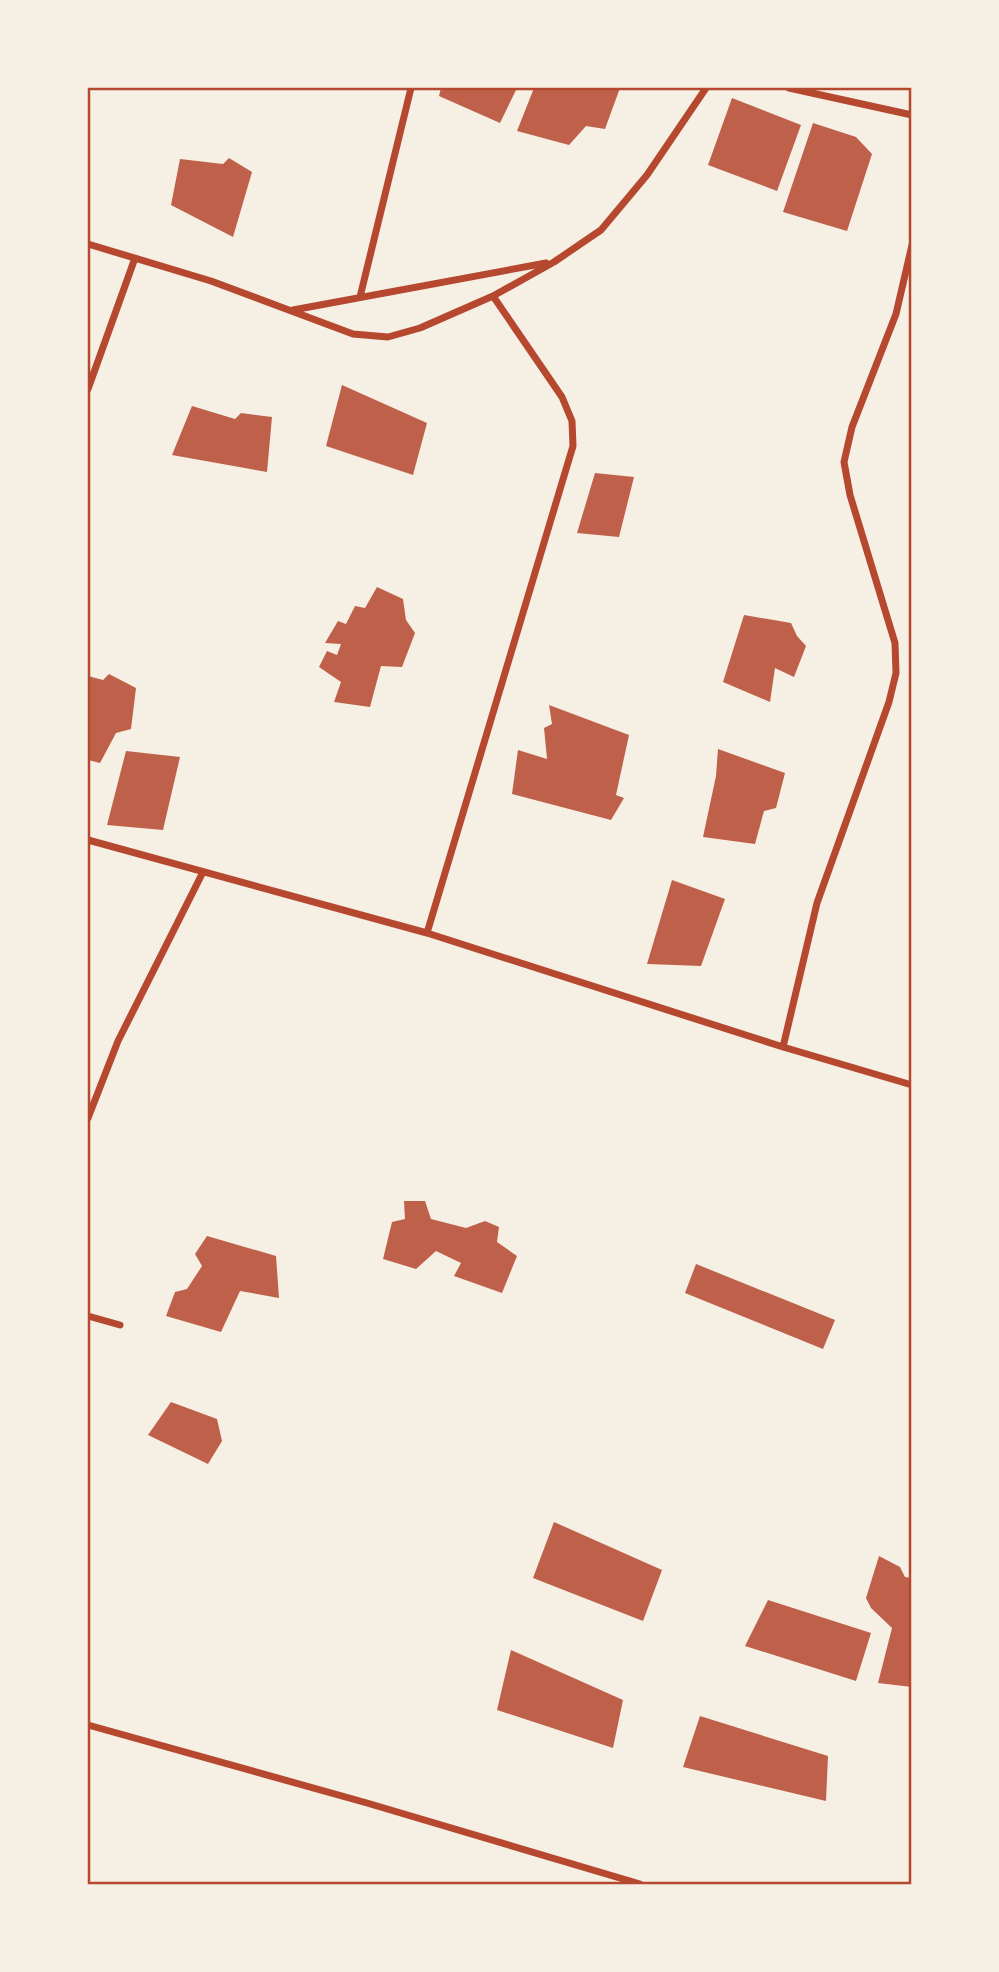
<svg xmlns="http://www.w3.org/2000/svg" width="999" height="1972" font-family="Signika,sans-serif">
  <style>
    .building { fill: #bf614a }
    .lines { fill: none; stroke-linecap: round; stroke-linejoin: round }
    .minor { stroke: #b5482f; stroke-width: 7 }
    .neatline { fill: none; stroke: #b5482f; stroke-width: 2.5 }
  </style>
  <rect width="100%" height="100%" fill="#f6efe4"/>
  <path class="building" d="M441 88H517L500 123 439 96Z
    M534 88H620L605 129 586 126 569 145 517 131Z
    M732 98 801 125 777 191 708 165Z
    M813 123 856 137 872 154 847 231 783 212Z
    M229 158 252 172 233 237 171 205 180 159 223 164Z
    M342 385 427 423 413 475 326 446Z
    M192 406 235 419 241 413 272 417 267 472 172 455Z
    M595 473 634 477 619 537 577 533Z
    M377 587 403 599 406 620 415 633 402 667 381 666 370 707 334 702 341 682 319 667 327 651 337 655 341 644 325 643 338 621 346 624 355 606 365 608Z
    M744 615 791 623 797 636 806 646 794 677 775 668 770 702 723 682Z
    M109 674 136 688 131 729 116 733 100 763 88 760V676L103 680Z
    M549 705 629 735 616 795 624 798 611 820 512 794 518 750 547 759 544 728 552 724Z
    M718 749 785 773 776 808 764 811 755 844 703 837 716 776Z
    M126 751 180 757 163 830 107 825Z
    M672 880 725 899 701 966 647 964Z
    M404 1201H425L431 1219 466 1228 485 1221 499 1227 497 1242 517 1256 502 1293 454 1276 461 1263 436 1251 416 1269 383 1259 392 1222 405 1219Z
    M207 1236 276 1256 279 1298 240 1291 221 1332 166 1316 175 1292 187 1289 202 1266 195 1254Z
    M696 1264 835 1320 823 1349 685 1293Z
    M171 1402 217 1419 222 1441 208 1464 148 1435Z
    M554 1522 662 1570 643 1621 533 1578Z
    M879 1556 900 1567 905 1577 912 1578V1687L878 1683 892 1628 871 1608 866 1598Z
    M768 1600 871 1633 856 1681 745 1646Z
    M511 1650 623 1700 613 1748 497 1710Z
    M700 1716 828 1756 826 1801 683 1767Z"/>
  <g class="lines">
    <path class="minor" d="M789 88 912 115
      M88 244 211 281 353 334 388 337 420 328 493 296 554 262 601 230 647 175 706 88
      M360 297 411 88
      M293 310 546 263
      M88 389 135 258
      M88 840 427 933 783 1047 912 1085
      M427 933 573 446 572 421 562 397 493 296
      M783 1047 817 903 889 702 896 673 895 643 850 495 844 462 852 427 896 314 912 245
      M88 1118 118 1041 203 872
      M88 1316 120 1325
      M88 1725 367 1803 640 1884"/>
  </g>
  <rect width="999" height="1972" fill="none" stroke="#f6efe4" stroke-width="178"/>
  <rect x="89" y="89" width="821" height="1794" class="neatline"/>
</svg>
